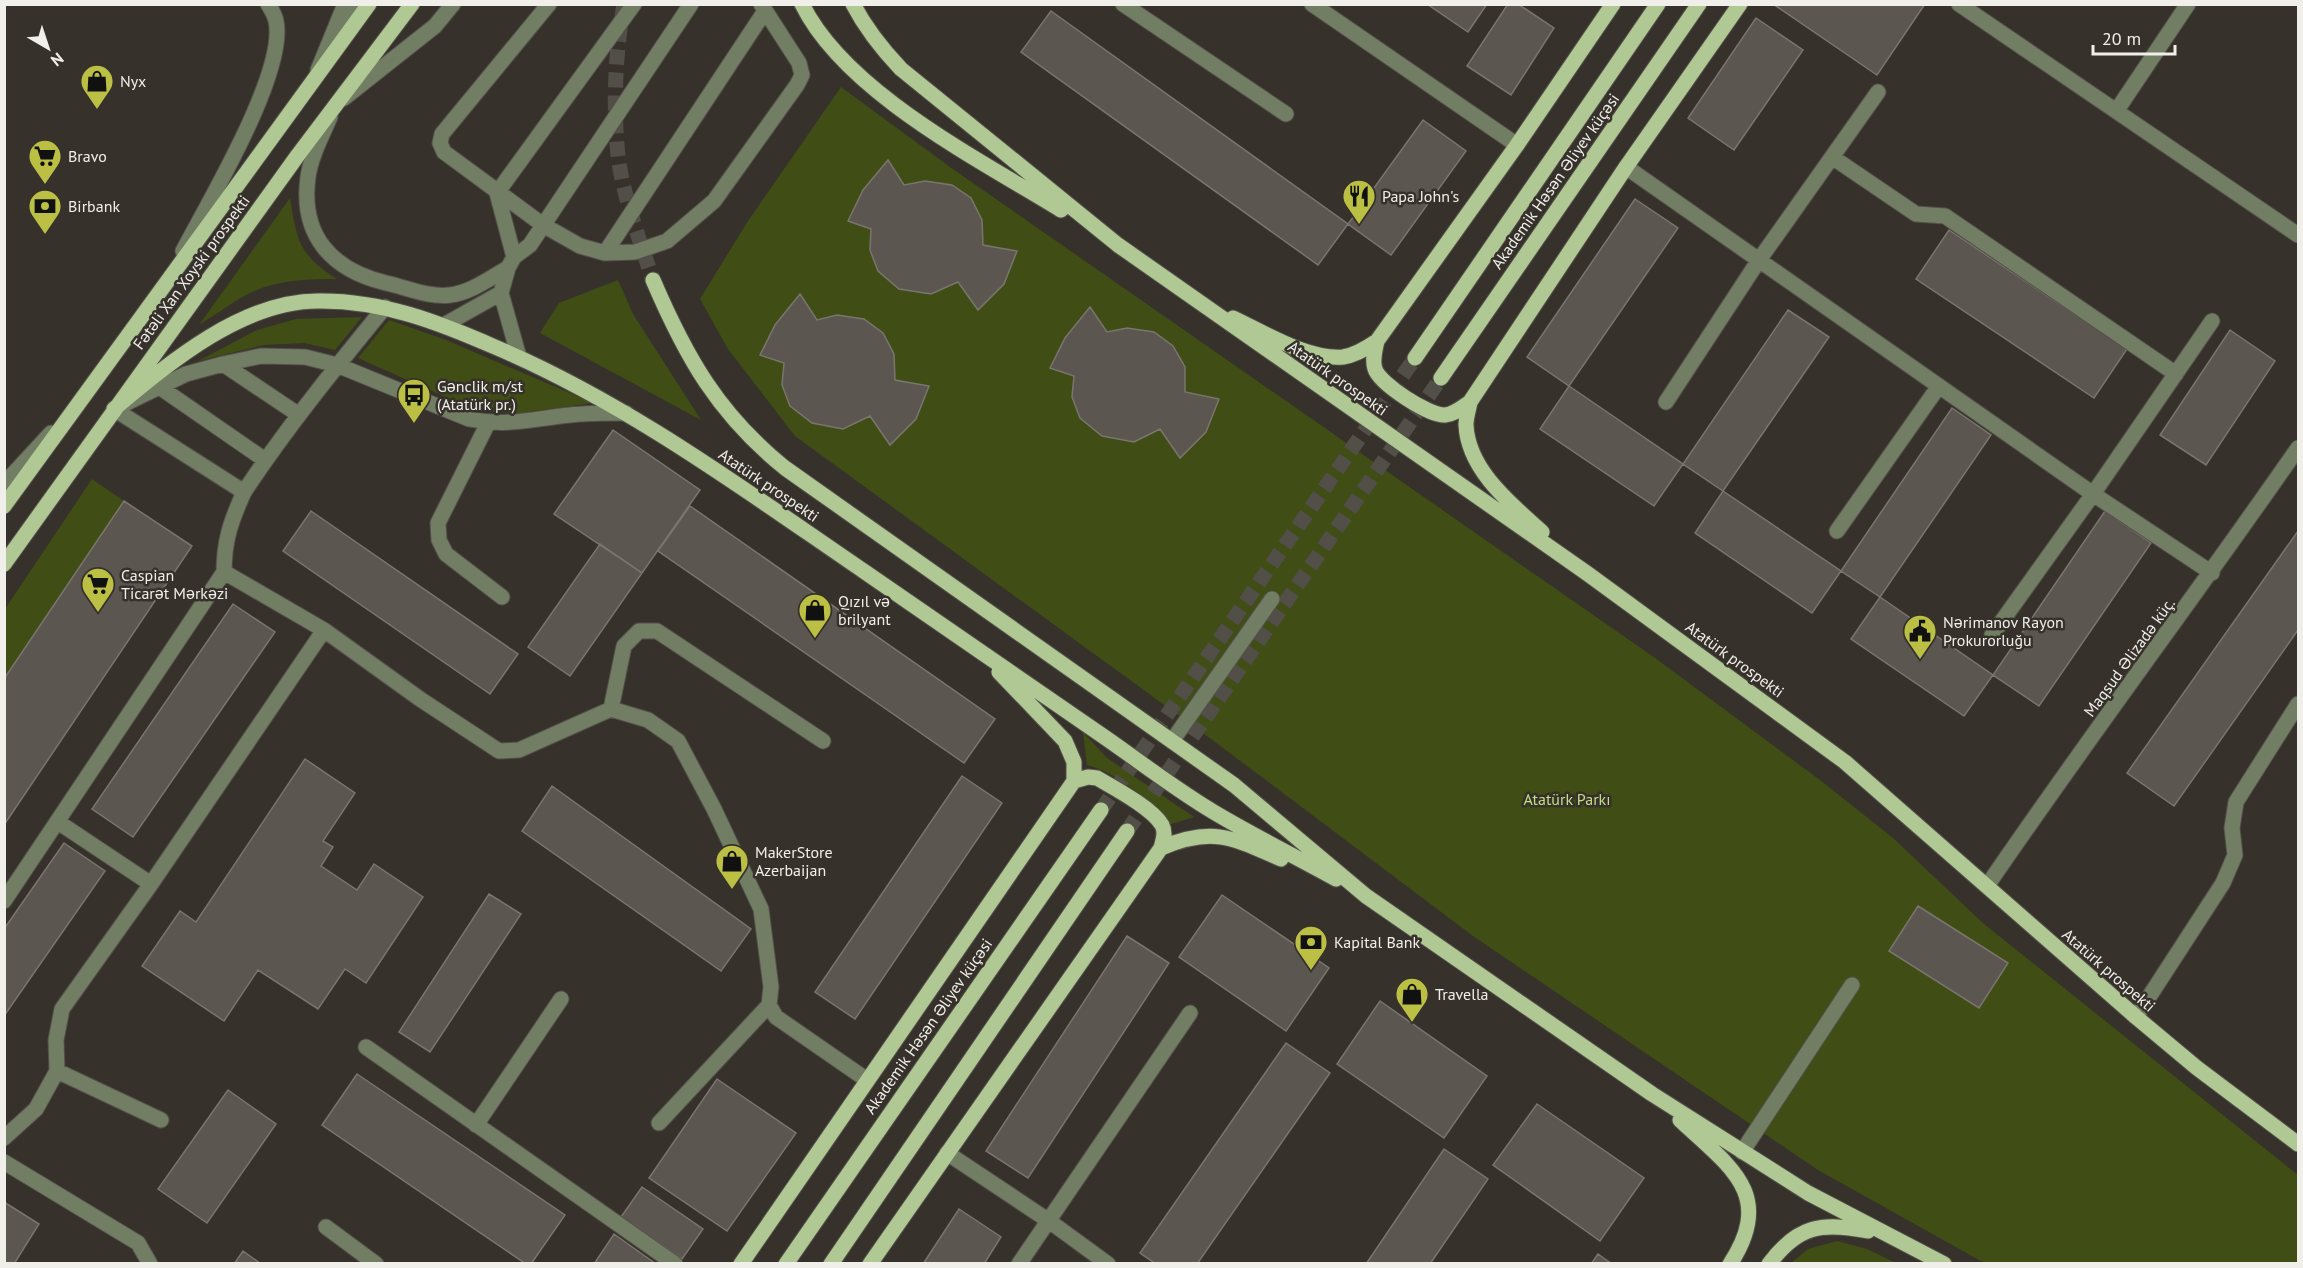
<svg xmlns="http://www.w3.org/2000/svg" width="2303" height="1268" font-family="'PT Sans',sans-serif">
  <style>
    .green { fill: #404d15 }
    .building { fill: #5b564f; stroke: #7a756e; stroke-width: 1.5 }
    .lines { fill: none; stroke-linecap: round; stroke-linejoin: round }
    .major-tunnel { stroke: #524e48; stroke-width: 15; stroke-dasharray: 15 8; stroke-linecap: butt }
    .minor-casing { stroke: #54504a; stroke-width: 17 }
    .major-casing { stroke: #54504a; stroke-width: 17 }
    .minor { stroke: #727e64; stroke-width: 15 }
    .major { stroke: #b0c894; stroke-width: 15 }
    .labels { text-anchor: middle; stroke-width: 5; stroke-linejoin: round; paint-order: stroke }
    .poi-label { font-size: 16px; fill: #f1efea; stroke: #36322b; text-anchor: start }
    .street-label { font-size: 16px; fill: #f1efea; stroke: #36322b }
    .park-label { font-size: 16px; fill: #c5de83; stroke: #36322b }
  </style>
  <rect width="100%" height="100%" fill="#36322b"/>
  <path class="green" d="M841 87 950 167 1655 658 1820 780 1893 838 1984 924 2298 1175V1263H1987L1979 1260 1818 1170 1473 936 1211 739 795 436 728 349 700 299 748 221Z
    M290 198C297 241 299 255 337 279 307 279 274 280 246 295 230 304 215 315 199 325Z
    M618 280 633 314 701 420 540 333 559 303Z
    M362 317 335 350 304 343 264 345 198 361 257 330 296 319Z
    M389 320 446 340 593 403 519 413 490 412 459 403 358 358Z
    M92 479 124 501 5 679V609Z
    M1083 732 1107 758 1194 817 1168 825C1148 798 1119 774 1087 765Z
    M1837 1241 1867 1249 1896 1263H1791L1808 1249Z"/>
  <path class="building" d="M1427 4H1487L1468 32Z
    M1508 4H1518L1554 28 1511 95 1467 66Z
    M1773 4H1925L1877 75Z
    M1051 11 1348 224 1318 265 1021 52Z
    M1756 18 1803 50 1734 150 1688 118Z
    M1423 120 1466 151 1391 255 1348 224Z
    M888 160 904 185 925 181 952 185 971 198 982 220 983 245 1017 251 1004 284 978 310 958 282 931 294 899 289 878 271 870 250 871 229 848 221 863 190Z
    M1635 199 1678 228 1569 386 1527 357Z
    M1949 230 2127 349 2094 398 1916 279Z
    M800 294 817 320 837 315 864 319 883 333 894 354 895 380 929 386 916 419 890 445 870 416 843 429 812 423 790 406 782 385 784 363 760 355 775 325Z
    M1090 307 1107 332 1127 328 1154 332 1173 346 1185 367V392L1219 399 1206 432 1180 458 1160 429 1134 442 1102 436 1080 418 1072 397 1074 376 1050 368 1065 338Z
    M1788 310 1829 337 1723 491 1683 464Z
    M2230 330 2275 361 2206 465 2160 435Z
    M1569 386 1683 464 1654 506 1540 429Z
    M1952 408 1991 435 1880 597 1841 571Z
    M613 430 700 490 642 573 554 514Z
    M1723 491 1841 571 1812 613 1695 533Z
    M124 501 192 546 4 825V679Z
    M690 506 995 719 964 763 658 551Z
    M311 511 518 654 490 694 283 551Z
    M2105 511 2151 543 2039 706 1993 675Z
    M2298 531V630L2174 806 2127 773Z
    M600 544 642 573 570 676 528 647Z
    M1880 597 1993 675 1964 716 1851 639Z
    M233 604 275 632 133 837 92 809Z
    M305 759 355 793 323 841 333 847 321 866 357 890 374 864 423 897 366 983 345 969 318 1009 258 970 224 1021 142 966 180 911 196 922Z
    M962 776 1002 803 855 1019 815 992Z
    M552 786 751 929 721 971 522 831Z
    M64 843 105 871 4 1016V929Z
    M489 894 521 914 430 1052 399 1032Z
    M1222 895 1329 968 1286 1031 1179 957Z
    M1918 906 2008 963 1979 1008 1889 951Z
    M1127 936 1169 963 1028 1178 986 1151Z
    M1380 1001 1487 1076 1444 1138 1337 1064Z
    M1286 1043 1330 1073 1197 1264H1156L1140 1253Z
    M357 1074 565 1215 531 1264H526L322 1125Z
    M717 1079 796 1133 727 1231 649 1178Z
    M228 1090 276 1124 207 1223 158 1189Z
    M1537 1104 1644 1178 1600 1241 1493 1165Z
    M1444 1149 1488 1179 1430 1264H1366Z
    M642 1187 703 1229 682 1259 621 1217Z
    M4 1202 39 1224 14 1264H4Z
    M959 1209 1001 1237 984 1264H923Z
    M614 1234 656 1264H594Z
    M243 1251 261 1264H234Z
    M1598 1254 1612 1264H1591Z"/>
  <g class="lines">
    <path class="major-tunnel" d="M624 4C615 54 613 106 618 156 623 196 640 241 653 280
      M1101 810 1415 358
      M1127 831 1441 378"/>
    <defs>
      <path id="minor" d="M549 4 442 134 440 143 444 152 543 225 580 246 605 253 635 252 667 241 714 201 797 85 802 75 799 63 761 4
        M1123 4 1286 114
        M1312 4 1517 145
        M1959 4 2298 235
        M341 33 358 4
        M318 70 345 4
        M344 98 435 26 453 4
        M2117 110 2188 4
        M330 117C322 136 311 156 308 177 300 236 332 270 386 283 405 287 430 298 450 295 470 293 490 278 508 268
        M1832 157 1916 214 1945 216 2176 374
        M1626 167 2093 494 2212 573
        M183 251C208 203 287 72 276 21 275 15 271 9 268 4
        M605 253 765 11
        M514 257 497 193 634 4
        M444 325 501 293
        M519 357 501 293 508 268 514 257 530 245 691 4
        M223 364 299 415
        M158 386 265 460
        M1666 402 1759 260 1878 92
        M488 423 438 523 439 540 446 554 502 597
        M4 484 51 433
        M244 492C287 427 336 367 385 307
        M1837 531 1939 386
        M224 572 324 630 420 699 499 751 519 750 611 709 648 720 678 741 714 809 761 909 771 987 769 1005 776 1017 867 1080
        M1992 635 2093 494 2212 321
        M611 709 624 646 639 631H657L823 741
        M1172 741 1272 599
        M58 822 151 884
        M1987 886C2088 738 2196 595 2298 448
        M4 901 224 572C224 540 231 521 244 492L114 409 186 374 223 364 261 356 305 357 337 365 469 419C507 427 532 419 570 415 588 413 607 413 626 413
        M2136 1017 2223 883 2235 855 2232 828 2236 802 2298 704
        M366 1047 675 1264
        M57 1071 161 1120
        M659 1123 769 1005
        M476 1125 561 999
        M4 1138 36 1109 57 1071 56 1040 62 1009 151 884 324 630
        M1742 1152 1852 985
        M947 1153 1049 1221 1108 1264
        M4 1162 138 1243 150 1264
        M326 1227 376 1264
        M1019 1264 1190 1013"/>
      <path id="major" d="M802 4C845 92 980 160 1061 210
        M853 4C866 29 882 49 901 69L1118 245 1588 574 1845 762 2136 1017 2197 1068 2298 1144
        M653 280C686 357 718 414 785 468L1234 785 1366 896 1652 1094 1808 1193 1944 1264
        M1233 318C1265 333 1308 360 1343 357 1356 355 1367 348 1377 341L1517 145 1613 4
        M1377 341C1375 350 1372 360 1375 369 1380 384 1429 416 1445 415 1455 414 1462 407 1470 402
        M1415 358 1658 4
        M1441 378 1699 4
        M114 409C169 363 242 301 318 301 381 300 438 322 495 347 629 404 746 491 865 572 943 626 1022 680 1100 734 1138 760 1176 790 1217 814 1256 837 1296 857 1336 879
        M4 506 369 4
        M1542 532C1511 504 1468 470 1466 425 1466 417 1469 409 1470 402L1626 167 1740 4
        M4 564 298 155 412 4
        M1074 781 1088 777 1097 778C1114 788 1152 808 1162 825 1166 833 1163 840 1161 848
        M1680 1120C1729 1166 1776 1194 1730 1264
        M741 1264 1074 781V762L1065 741 999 672
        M786 1264 1101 810
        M831 1264 1127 831
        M870 1264 1161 848C1213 826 1233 838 1281 859
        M1769 1264C1798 1225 1822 1222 1868 1231"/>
    </defs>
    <use href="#minor" class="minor-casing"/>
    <use href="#major" class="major-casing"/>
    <use href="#minor" class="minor"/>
    <use href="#major" class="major"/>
  </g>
  <defs>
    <symbol id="shop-pin" viewBox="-11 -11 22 30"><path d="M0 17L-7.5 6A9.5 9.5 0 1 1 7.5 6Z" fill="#bbc044" stroke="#36322b"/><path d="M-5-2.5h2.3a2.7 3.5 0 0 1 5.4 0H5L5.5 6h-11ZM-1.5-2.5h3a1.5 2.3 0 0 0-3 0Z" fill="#111"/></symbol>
    <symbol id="supermarket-pin" viewBox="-11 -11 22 30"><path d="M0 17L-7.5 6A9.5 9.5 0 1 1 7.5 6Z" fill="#bbc044" stroke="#36322b"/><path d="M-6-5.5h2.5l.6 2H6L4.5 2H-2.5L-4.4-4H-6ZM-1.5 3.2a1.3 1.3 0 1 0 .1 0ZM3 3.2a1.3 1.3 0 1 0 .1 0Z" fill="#111"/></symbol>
    <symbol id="restaurant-pin" viewBox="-11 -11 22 30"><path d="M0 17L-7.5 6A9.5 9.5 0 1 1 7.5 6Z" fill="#bbc044" stroke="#36322b"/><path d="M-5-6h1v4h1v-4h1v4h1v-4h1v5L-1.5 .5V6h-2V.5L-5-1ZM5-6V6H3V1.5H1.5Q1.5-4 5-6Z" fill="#111"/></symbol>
    <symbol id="bank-pin" viewBox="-11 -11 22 30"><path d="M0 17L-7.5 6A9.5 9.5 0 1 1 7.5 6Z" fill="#bbc044" stroke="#36322b"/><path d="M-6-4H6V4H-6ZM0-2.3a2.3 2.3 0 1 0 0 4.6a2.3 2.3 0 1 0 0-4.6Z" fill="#111"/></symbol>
    <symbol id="bus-pin" viewBox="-11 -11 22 30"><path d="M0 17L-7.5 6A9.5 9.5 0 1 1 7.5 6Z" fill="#bbc044" stroke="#36322b"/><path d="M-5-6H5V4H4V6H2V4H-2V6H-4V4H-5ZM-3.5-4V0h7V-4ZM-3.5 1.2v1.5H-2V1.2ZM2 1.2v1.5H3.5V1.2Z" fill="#111"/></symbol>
    <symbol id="civic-pin" viewBox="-11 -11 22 30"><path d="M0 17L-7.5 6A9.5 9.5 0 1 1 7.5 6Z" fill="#bbc044" stroke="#36322b"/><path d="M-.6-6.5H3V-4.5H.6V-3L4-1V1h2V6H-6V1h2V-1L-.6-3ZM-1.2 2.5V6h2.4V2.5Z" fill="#111"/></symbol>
  </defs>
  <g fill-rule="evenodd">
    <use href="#shop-pin" x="78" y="62" width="38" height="52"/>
    <use href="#supermarket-pin" x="26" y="137" width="38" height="52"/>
    <use href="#restaurant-pin" x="1340" y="177" width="38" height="52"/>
    <use href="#bank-pin" x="26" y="187" width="38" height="52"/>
    <use href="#bus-pin" x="395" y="376" width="38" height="52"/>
    <use href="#supermarket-pin" x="79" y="565" width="38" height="52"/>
    <use href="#shop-pin" x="796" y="591" width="38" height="52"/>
    <use href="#civic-pin" x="1901" y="612" width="38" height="52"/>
    <use href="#shop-pin" x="713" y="842" width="38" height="52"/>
    <use href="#bank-pin" x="1292" y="923" width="38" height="52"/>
    <use href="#shop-pin" x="1393" y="975" width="38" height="52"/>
  </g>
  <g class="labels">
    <g class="poi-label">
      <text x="120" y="87">Nyx</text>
      <text x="68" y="162">Bravo</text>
      <text x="1382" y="202">Papa John's</text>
      <text x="68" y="212">Birbank</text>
      <text x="437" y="392">Gənclik m/st<tspan x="437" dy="18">(Atatürk pr.)</tspan></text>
      <text x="121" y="581">Caspian<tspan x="121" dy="18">Ticarət Mərkəzi</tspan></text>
      <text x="838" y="607">Qızıl və<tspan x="838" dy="18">brilyant</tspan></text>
      <text x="1943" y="628">Nərimanov Rayon<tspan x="1943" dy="18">Prokurorluğu</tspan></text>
      <text x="755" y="858">MakerStore<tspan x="755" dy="18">Azerbaijan</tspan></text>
      <text x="1334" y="948">Kapital Bank</text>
      <text x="1435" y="1000">Travella</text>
    </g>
    <g class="street-label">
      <text transform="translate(1555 181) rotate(-55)" y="6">Akademik Həsən Əliyev küçəsi</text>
      <text transform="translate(191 272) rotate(-54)" y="6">Fətəli Xan Xoyski prospekti</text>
      <text transform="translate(1338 378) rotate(35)" y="6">Atatürk prospekti</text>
      <text transform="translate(769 485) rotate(34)" y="6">Atatürk prospekti</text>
      <text transform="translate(2129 657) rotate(-54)" y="6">Maqsud Əlizadə küç.</text>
      <text transform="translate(1735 659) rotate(36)" y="6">Atatürk prospekti</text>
      <text transform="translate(2109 970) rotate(41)" y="6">Atatürk prospekti</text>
      <text transform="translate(928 1026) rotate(-55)" y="6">Akademik Həsən Əliyev küçəsi</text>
    </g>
    <g class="park-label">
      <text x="1567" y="805">Atatürk Parkı</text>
    </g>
  </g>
  <rect width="2303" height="1268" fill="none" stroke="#f1efea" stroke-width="12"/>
  <g transform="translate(48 48) rotate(141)" stroke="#36322b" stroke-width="4.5" paint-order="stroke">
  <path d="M0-4.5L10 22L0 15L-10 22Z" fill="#f1efea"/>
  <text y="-9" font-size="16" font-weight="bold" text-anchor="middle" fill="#f1efea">N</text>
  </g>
  <path d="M2093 45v9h82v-9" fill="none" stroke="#f1efea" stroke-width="3"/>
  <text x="2102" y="45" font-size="18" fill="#f1efea" stroke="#36322b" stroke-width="4.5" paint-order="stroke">20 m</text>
</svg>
